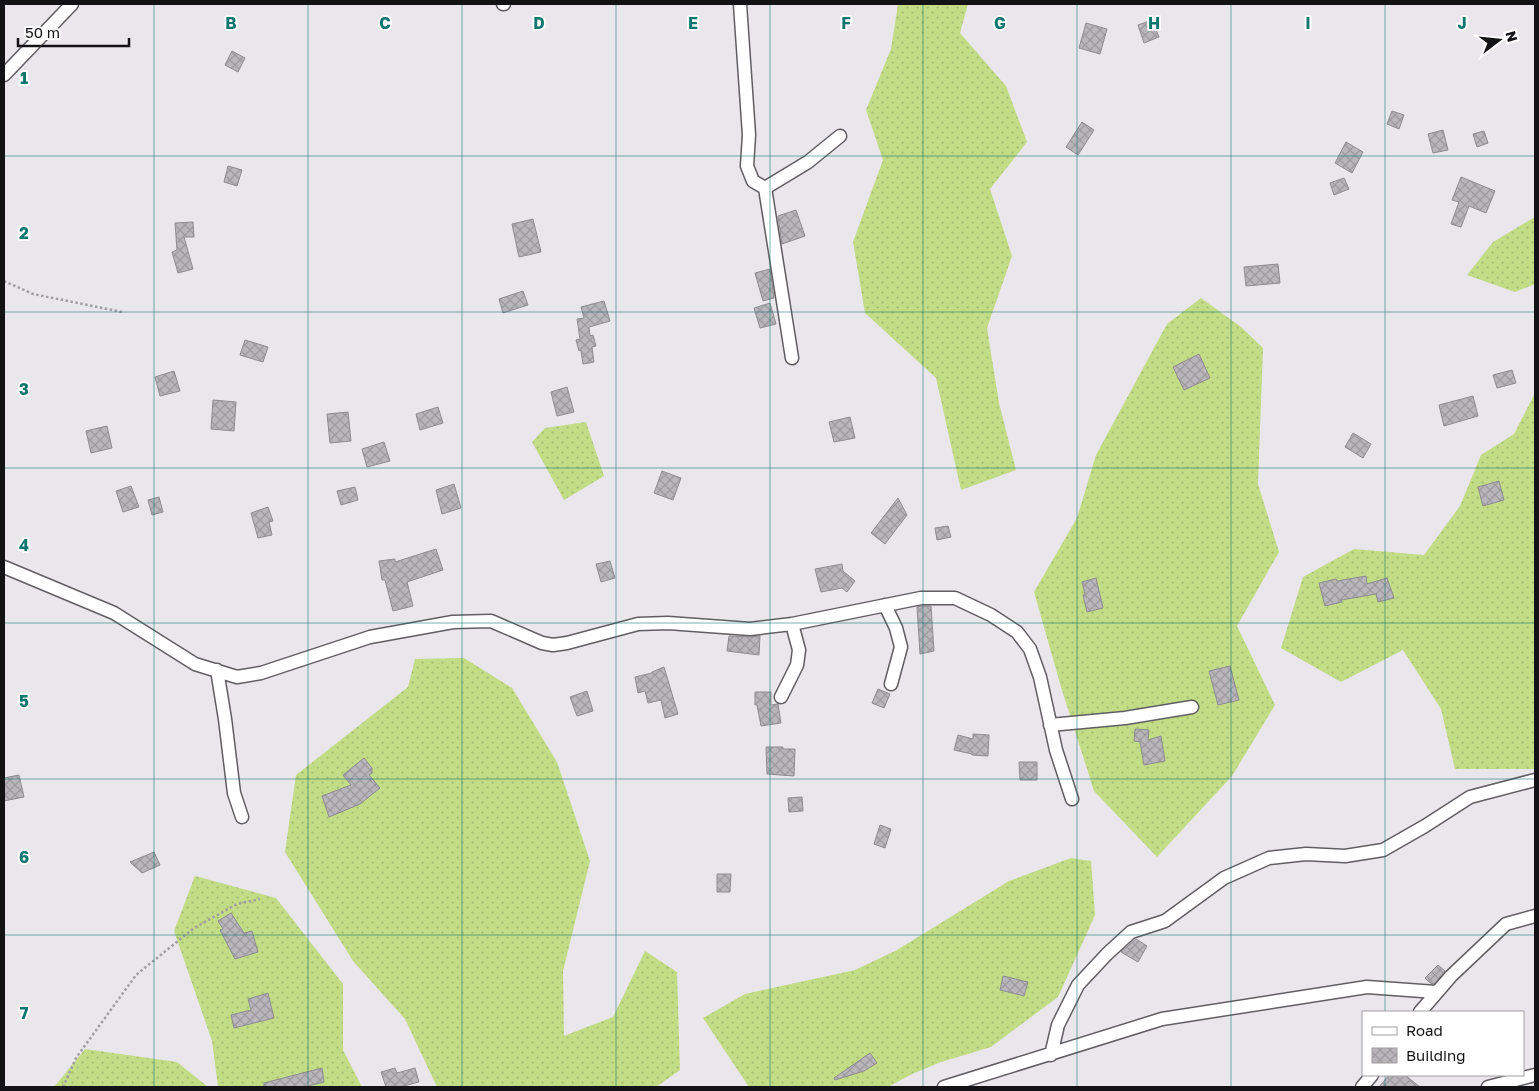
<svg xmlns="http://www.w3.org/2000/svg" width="1539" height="1091" font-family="'Golos Text',sans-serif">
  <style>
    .grass { fill: url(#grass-dots) }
    .building { fill: url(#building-cross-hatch); stroke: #8e8c91 }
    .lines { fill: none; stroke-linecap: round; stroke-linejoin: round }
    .minor-casing { stroke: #615e63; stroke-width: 15 }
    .path { stroke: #a19ea3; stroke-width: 2.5; stroke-dasharray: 2.5 2.5; stroke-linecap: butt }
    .minor { stroke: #fff; stroke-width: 12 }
    .grid { fill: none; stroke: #0f766e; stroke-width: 1; stroke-opacity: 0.55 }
    .grid-label { font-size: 16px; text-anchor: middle; font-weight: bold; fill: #0f766e; stroke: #fff; stroke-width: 4; stroke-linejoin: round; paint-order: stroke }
  </style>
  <defs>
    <pattern id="grass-dots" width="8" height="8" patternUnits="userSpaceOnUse" patternTransform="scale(1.25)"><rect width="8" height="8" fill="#c3dc86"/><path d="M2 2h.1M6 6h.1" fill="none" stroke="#a7bc73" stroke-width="1.8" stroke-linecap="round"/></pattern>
    <pattern id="building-cross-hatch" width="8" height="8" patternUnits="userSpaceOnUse" patternTransform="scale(1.25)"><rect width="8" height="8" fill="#b8b6bb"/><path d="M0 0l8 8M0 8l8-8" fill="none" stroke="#9d9ba0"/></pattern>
  </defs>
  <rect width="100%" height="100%" fill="#e9e6ec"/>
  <path class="grass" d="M898 4H968L960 33 1006 86 1027 142 990 189 1012 256 987 328 999 403 1016 470 961 490 936 378 865 313 853 242 883 160 866 110 891 49Z
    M1535 217V284L1515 292 1467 275 1493 242Z
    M1201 298 1241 327 1263 348 1258 484 1279 552 1237 626 1275 705 1232 776 1157 857 1094 791 1061 687 1034 592 1077 518 1096 455 1167 324Z
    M1535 393V769H1455L1441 709 1403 650 1341 682 1281 648 1303 577 1354 549 1424 555 1460 506 1481 455 1514 434Z
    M586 422 604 476 564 500 532 442 545 428Z
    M464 658 512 688 557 762 590 861 563 971 564 1036 613 1017 645 951 677 972 680 1070 656 1087H437L405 1019 353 961 285 852 296 775 408 687 415 659Z
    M1071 858 1091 861 1095 915 1058 997 991 1047 941 1062 912 1074 888 1087H749L703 1018 745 994 855 970 897 950 1009 881Z
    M195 876 276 898 343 984V1050L362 1087H218L212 1041 174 931Z
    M85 1049 177 1062 208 1087H54Z"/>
  <path class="building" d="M1152 20 1159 37 1144 43 1138 25Z
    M1086 23 1107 29 1100 54 1079 48Z
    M232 51 245 58 238 72 225 65Z
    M1392 111 1404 115 1399 129 1387 124Z
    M1082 122 1094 130 1078 155 1066 147Z
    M1443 130 1448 150 1433 153 1428 134Z
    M1484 131 1488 143 1477 147 1473 134Z
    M1346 142 1363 152 1352 173 1335 163Z
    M228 166 242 170 237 186 224 182Z
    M1461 177 1495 191 1486 213 1469 206 1461 227 1451 224 1459 202 1452 200Z
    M1344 178 1349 189 1334 195 1330 183Z
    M796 210 805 236 782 244 778 216Z
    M533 219 541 252 519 257 512 224Z
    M193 222 194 237H184L193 269 178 273 172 252 177 250 175 223Z
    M1278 264 1280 283 1246 286 1244 267Z
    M770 269 774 298 763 301 755 273Z
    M523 291 528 305 503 313 499 299Z
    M604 301 610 321 589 327 590 336 593 335 596 346 592 347 594 362 583 364 581 350 579 351 576 340 580 339 577 319 584 318 581 307Z
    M770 303 776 324 760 328 754 308Z
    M245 340 268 347 263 362 240 355Z
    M1199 354 1210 378 1184 390 1173 367Z
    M1512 370 1516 383 1497 388 1493 375Z
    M174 371 180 391 160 396 155 377Z
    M567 387 574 412 557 416 551 392Z
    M1473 396 1478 416 1444 426 1439 405Z
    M213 400 236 402 234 431 211 429Z
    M438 407 443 423 420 430 416 414Z
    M348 412 351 441 330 443 327 414Z
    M850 417 855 438 834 442 829 422Z
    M107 426 112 448 91 453 86 431Z
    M1353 433 1371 444 1363 458 1345 447Z
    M384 442 390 461 367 467 362 449Z
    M662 471 681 478 673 500 654 493Z
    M1499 481 1504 500 1483 506 1478 487Z
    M454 484 461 508 442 514 436 490Z
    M131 486 139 507 123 512 116 491Z
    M355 487 358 500 341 505 337 491Z
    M159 497 163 512 152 515 148 500Z
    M898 498 907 515 885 544 871 533Z
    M268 507 273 521 269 522 272 535 258 538 251 513Z
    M948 526 951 537 937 540 935 528Z
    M436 549 443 570 407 582 413 606 393 611 385 580H382L379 561 395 559V562Z
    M610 561 615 578 601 582 596 564Z
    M842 564 843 571 855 581 847 592 842 588 821 592 815 569Z
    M1366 576 1367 584 1387 578 1394 598 1378 602 1376 594 1341 600 1342 602 1325 606 1319 583 1336 579 1337 581Z
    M1096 578 1103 608 1087 612 1083 595 1085 594 1082 582Z
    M922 606H931L934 651 920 654 917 607Z
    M729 636 750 637 760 636 759 655 727 651Z
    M1230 666 1239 700 1218 705 1209 671Z
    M664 667 678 714 665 718 661 700 648 703 645 691 638 693 635 677 652 673V672Z
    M878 689 890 694 884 708 872 703Z
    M587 691 593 711 577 716 570 697Z
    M755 692H771V705L778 704 781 723 761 726 757 705H755Z
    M1135 729 1149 730 1148 740 1161 736 1165 761 1144 765 1140 742 1134 741Z
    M973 734 989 735 988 756 972 755V754L954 750 958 735 973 739Z
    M766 747H783V749H795L794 776 767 774Z
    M364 758 372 768V773L369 775 380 788 360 804 329 817 322 796 351 785 343 775Z
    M1019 762H1037V780H1020Z
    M19 775 24 797 4 801V778Z
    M802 797 803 811 789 812 788 798Z
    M880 825 891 829 885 848 874 844Z
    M154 852 160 865 142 873 130 862Z
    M717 874H731L730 892H717Z
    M231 913 244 933 252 931 258 952 235 959 220 930 223 929 218 921Z
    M1136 939 1147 946 1138 962 1121 952Z
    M1438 965 1445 971 1434 984 1430 983 1425 978Z
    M1003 976 1028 982 1024 996 1000 990Z
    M268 993 274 1018 234 1028 231 1015 251 1010 248 999Z
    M870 1053 877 1063 864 1071 835 1080 834 1078Z
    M322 1068 324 1082 304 1087H264V1083Z
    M395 1068 397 1073 415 1068 419 1082 400 1087H386L381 1072Z
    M1389 1075H1405L1420 1087H1379Z"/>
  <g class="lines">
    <defs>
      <path id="minor" d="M503 4H504
        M740 4 749 135 747 166 753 181 765 188 792 358
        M4 75 72 4
        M765 188 808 162 840 136
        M4 567 114 613 195 664 237 677 261 673 370 637 453 622 491 621 542 643 553 645 567 643 638 624 668 623 750 629 792 624 921 598H955L991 615 1017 632 1030 649 1040 677 1056 750 1072 799
        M885 605 896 628 901 647 891 684
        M217 670 225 719 234 793 242 817
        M781 697 797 665 799 650 792 624
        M1050 725 1125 718 1192 707
        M1420 1012 1451 976 1506 924 1535 916
        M1051 1055 1058 1025 1078 985 1107 954 1131 932 1165 921 1224 878 1269 858 1306 854 1345 856 1383 850 1425 826 1470 797 1535 780
        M944 1087 1162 1019 1367 987 1436 992
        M1362 1087 1372 1075
        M1488 1087 1535 1075"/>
    </defs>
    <use href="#minor" class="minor-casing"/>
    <path class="path" d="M4 281 33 294 122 312
      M63 1087 76 1058 136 975 194 928 237 904 260 899"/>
    <use href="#minor" class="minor"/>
  </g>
  <path class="grid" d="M154 4V1087M308 4V1087M462 4V1087M616 4V1087M770 4V1087M923 4V1087M1077 4V1087M1231 4V1087M1385 4V1012M4 156H1535M4 312H1535M4 468H1535M4 623H1535M4 779H1535M4 935H1535M1385 1075V1087"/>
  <g class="grid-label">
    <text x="231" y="29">B</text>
    <text x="385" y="29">C</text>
    <text x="539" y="29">D</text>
    <text x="693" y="29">E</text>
    <text x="846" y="29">F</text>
    <text x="1000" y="29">G</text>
    <text x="1154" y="29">H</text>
    <text x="1308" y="29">I</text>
    <text x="1462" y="29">J</text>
    <text x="24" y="84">1</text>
    <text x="24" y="239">2</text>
    <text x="24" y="395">3</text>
    <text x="24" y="551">4</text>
    <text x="24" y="707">5</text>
    <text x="24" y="863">6</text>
    <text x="24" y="1019">7</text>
  </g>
  <rect width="1539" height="1091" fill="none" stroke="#131214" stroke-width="10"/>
  <rect x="1362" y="1011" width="162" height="65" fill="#ffffff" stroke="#a1a0a1"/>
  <rect x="1372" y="1027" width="25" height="8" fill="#ffffff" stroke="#a1a0a1"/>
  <text x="1406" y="1036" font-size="15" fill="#131214">Road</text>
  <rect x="1372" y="1048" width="25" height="15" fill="url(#building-cross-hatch)" stroke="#a1a0a1"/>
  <text x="1406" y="1061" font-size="15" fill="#131214">Building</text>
  <g transform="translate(1499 40) rotate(74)" stroke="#ffffff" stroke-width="4" paint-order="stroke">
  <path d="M0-4L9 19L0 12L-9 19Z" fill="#131214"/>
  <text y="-8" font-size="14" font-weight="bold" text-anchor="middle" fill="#131214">N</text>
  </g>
  <path d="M18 38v8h111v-8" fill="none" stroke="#131214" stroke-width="2.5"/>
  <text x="25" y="38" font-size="15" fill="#131214" stroke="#ffffff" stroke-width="4" paint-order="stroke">50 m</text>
</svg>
